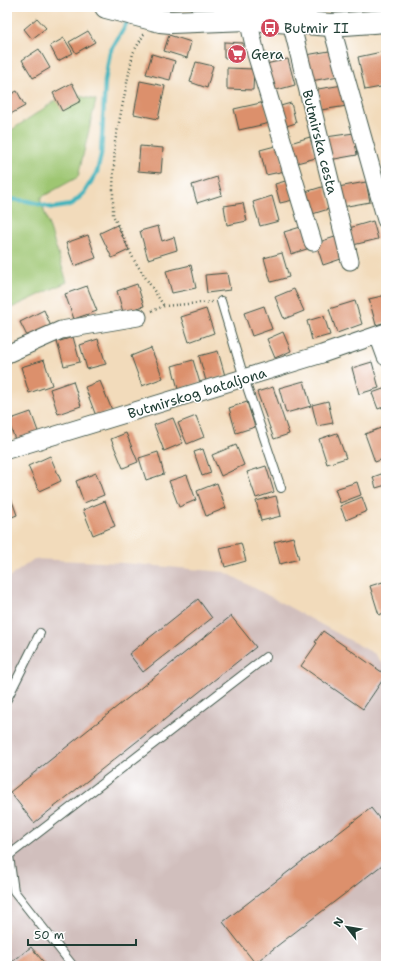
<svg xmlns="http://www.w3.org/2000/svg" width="393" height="973" font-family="'Shantell Sans',sans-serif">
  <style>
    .industrial { fill: #d1bfbd }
    .green { fill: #9ec672; stroke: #5e8253 }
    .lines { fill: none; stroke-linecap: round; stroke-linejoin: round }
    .stream { stroke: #45b4bc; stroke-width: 4.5 }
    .building { fill: #dc906c }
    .lane-casing { stroke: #3f5548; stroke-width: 10 }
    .street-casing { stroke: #3f5548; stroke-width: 19 }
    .secondary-casing { stroke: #3f5548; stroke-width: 24 }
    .path { stroke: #3f5548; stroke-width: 2.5; stroke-dasharray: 1 3; stroke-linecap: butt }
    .lane { stroke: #fff; stroke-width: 8 }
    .street { stroke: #fff; stroke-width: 17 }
    .secondary { stroke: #fff; stroke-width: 22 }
    .labels { text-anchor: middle; stroke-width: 3; stroke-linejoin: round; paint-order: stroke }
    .poi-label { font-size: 14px; fill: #1f3d34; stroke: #fff; text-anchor: start }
    .street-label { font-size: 14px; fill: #1f3d34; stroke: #fff }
  </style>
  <rect width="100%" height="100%" fill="#fff"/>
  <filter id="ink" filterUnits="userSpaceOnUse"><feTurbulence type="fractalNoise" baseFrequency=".025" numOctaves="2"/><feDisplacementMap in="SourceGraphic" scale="8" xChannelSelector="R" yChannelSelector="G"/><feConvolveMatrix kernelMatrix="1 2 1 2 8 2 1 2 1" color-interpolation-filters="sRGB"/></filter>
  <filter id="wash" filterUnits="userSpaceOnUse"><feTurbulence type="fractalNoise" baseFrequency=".012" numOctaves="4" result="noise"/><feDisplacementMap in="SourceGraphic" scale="16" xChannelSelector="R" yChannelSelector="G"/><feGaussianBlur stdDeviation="0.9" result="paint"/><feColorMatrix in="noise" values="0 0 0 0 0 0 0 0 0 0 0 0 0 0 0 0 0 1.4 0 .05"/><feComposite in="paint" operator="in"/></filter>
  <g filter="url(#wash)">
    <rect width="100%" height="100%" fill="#f2dbbb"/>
    <path class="industrial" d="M34 559 123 563 225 572 375 654 386 668V966H7V579Z"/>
    <path class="green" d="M67 93 96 100 78 177 40 198 67 282 7 310V133Z"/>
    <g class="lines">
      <path class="stream" d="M305 7 318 9 336 7
        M7 199 28 201 53 208 71 205 84 193 97 172 101 155 105 81 110 52 129 19"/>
    </g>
    <g id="blocks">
      <path class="building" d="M37 18 46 28 32 39 24 29Z
        M88 31 95 42 76 53 69 42Z
        M169 35 191 42 187 58 164 51Z
        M64 38 73 53 58 61 50 46Z
        M224 42 243 43 242 59 224 58Z
        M39 49 50 68 33 78 22 60Z
        M335 50 339 76 311 81 306 55Z
        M386 51V86L365 90 358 57Z
        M152 54 175 61 170 80 146 74Z
        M288 59 295 85 273 91 266 64Z
        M196 62 213 66 207 88 190 82Z
        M227 68 254 69 253 90 227 89Z
        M140 81 165 86 158 119 134 114Z
        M72 83 81 101 62 111 53 93Z
        M343 85 347 106 321 110 318 89Z
        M17 91 25 106 7 116V96Z
        M265 102 270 123 239 130 234 109Z
        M291 103 296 123 283 127 277 107Z
        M354 133 357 155 329 160 326 137Z
        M310 137 316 158 293 164 287 144Z
        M279 145 285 171 266 175 260 150Z
        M140 146 163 148 161 173 138 171Z
        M217 177 222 195 197 203 192 185Z
        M289 180 293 200 280 203 275 184Z
        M366 182 370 202 342 207 338 187Z
        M325 186 332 208 309 215 302 193Z
        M272 196 279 221 260 226 253 202Z
        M243 203 247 221 227 225 224 206Z
        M373 221 378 239 353 245 349 228Z
        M117 225 129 250 112 258 100 233Z
        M158 226 162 241 174 237 177 250 148 259 140 231Z
        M304 226 310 248 291 254 284 232Z
        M88 235 96 258 74 266 66 243Z
        M338 236 344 258 323 265 316 243Z
        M282 253 289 277 271 282 264 258Z
        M191 265 196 288 172 293 166 271Z
        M227 273 230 290 207 293 205 275Z
        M137 284 144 306 123 312 117 291Z
        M87 286 97 311 74 319 65 294Z
        M294 289 304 311 284 319 275 297Z
        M386 295V322L376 325 369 299Z
        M355 301 362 324 337 333 329 309Z
        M264 306 272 329 252 336 244 313Z
        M206 309 214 333 189 342 181 317Z
        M44 310 52 329 29 340 20 322Z
        M324 316 330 335 312 340 307 321Z
        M283 332 291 351 275 358 267 339Z
        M73 337 80 362 64 366 57 342Z
        M98 339 106 364 87 369 80 345Z
        M151 348 163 378 142 386 131 356Z
        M218 351 225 376 206 381 199 356Z
        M44 360 52 385 29 393 21 367Z
        M193 360 200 383 178 389 172 366Z
        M372 362 379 388 359 394 352 368Z
        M73 381 81 406 58 414 50 389Z
        M100 381 112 410 96 416 85 387Z
        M304 381 311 406 286 413 279 388Z
        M273 387 289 434 274 439 257 392Z
        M386 388V406L378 409 372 393Z
        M328 401 333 423 317 426 312 405Z
        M247 402 255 427 236 433 229 408Z
        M31 412 40 437 17 445 8 420Z
        M196 416 204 437 187 444 178 423Z
        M173 418 183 443 164 451 154 425Z
        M386 426V458L375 462 365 434Z
        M126 433 138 462 123 468 111 439Z
        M337 433 346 458 327 464 319 439Z
        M236 445 244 465 221 476 212 455Z
        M203 449 211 473 202 476 194 452Z
        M158 452 164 474 146 480 139 458Z
        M50 456 61 481 39 491 28 466Z
        M266 466 274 492 256 498 247 472Z
        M96 473 104 495 84 503 76 481Z
        M384 473 386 485 376 488 373 477Z
        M187 475 196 500 179 507 169 481Z
        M357 482 361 495 340 503 335 489Z
        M217 483 226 508 206 516 197 491Z
        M7 487 17 515 7 519Z
        M276 496 281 516 261 521 256 501Z
        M362 497 367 511 346 520 340 506Z
        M105 501 115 526 93 535 83 510Z
        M293 537 299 559 280 564 274 542Z
        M241 543 246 561 225 567 220 548Z
        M386 581V612L379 615 370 586Z
        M198 599 212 618 143 672 129 654Z
        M231 616 256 647 34 823 10 792Z
        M323 631 386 675 363 709 301 666 317 643 315 642Z
        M371 808 386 827V862L255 963 223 922Z
        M31 947 47 966H7Z"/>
    </g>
  </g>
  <g filter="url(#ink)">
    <use href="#blocks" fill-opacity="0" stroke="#3f5548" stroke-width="1"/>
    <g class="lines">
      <defs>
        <path id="lane" d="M221 301 244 378 281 488
          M7 699 40 633
          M7 842 14 891 73 966
          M8 856 266 657"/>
        <path id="street" d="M248 19 256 54 313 242
          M291 22 350 261
          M331 25 386 220
          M378 335 386 357
          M7 354 61 330 138 317
          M7 450 322 354 386 332"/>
        <path id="secondary" d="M106 7 160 21 171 22 248 19 331 25 386 21"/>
      </defs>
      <use href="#lane" class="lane-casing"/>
      <use href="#street" class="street-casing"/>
      <use href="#secondary" class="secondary-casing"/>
      <path class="path" d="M144 34 133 53 115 142 113 189V215L134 260 164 306
        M152 311 164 306 212 302"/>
      <use href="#lane" class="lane"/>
      <use href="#street" class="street"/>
      <use href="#secondary" class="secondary"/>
    </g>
  </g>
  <defs>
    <symbol id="bus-disc" viewBox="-11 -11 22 22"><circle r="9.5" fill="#d1495b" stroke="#fff"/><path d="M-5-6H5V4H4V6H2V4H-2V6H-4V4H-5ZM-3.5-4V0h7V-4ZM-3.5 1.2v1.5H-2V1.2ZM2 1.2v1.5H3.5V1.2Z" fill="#fff"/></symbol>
    <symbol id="supermarket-disc" viewBox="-11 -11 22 22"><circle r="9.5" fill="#d1495b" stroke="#fff"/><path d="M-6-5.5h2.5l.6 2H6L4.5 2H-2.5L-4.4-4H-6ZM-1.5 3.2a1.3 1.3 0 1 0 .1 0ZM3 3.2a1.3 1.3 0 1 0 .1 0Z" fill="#fff"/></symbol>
  </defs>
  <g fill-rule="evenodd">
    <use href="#bus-disc" x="259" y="17" width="22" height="22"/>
    <use href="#supermarket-disc" x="226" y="43" width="22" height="22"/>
  </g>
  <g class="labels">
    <g class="poi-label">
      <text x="284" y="33">Butmir II</text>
      <text x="251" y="59">Gera</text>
    </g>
    <g class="street-label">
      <text transform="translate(320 142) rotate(76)" y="5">Butmirska cesta</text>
      <text transform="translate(197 393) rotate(-17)" y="5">Butmirskog bataljona</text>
    </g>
  </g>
  <rect width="393" height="973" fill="none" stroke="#fff" stroke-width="24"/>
  <g transform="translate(347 927) rotate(301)" stroke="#ffffff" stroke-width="3" paint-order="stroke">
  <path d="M0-3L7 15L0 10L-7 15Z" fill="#1f3d34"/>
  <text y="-6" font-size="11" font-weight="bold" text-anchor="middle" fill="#1f3d34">N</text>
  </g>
  <path d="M28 939v6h108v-6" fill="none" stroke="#1f3d34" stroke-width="2"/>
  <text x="34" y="939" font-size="12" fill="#1f3d34" stroke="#ffffff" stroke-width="3" paint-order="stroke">50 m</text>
</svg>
